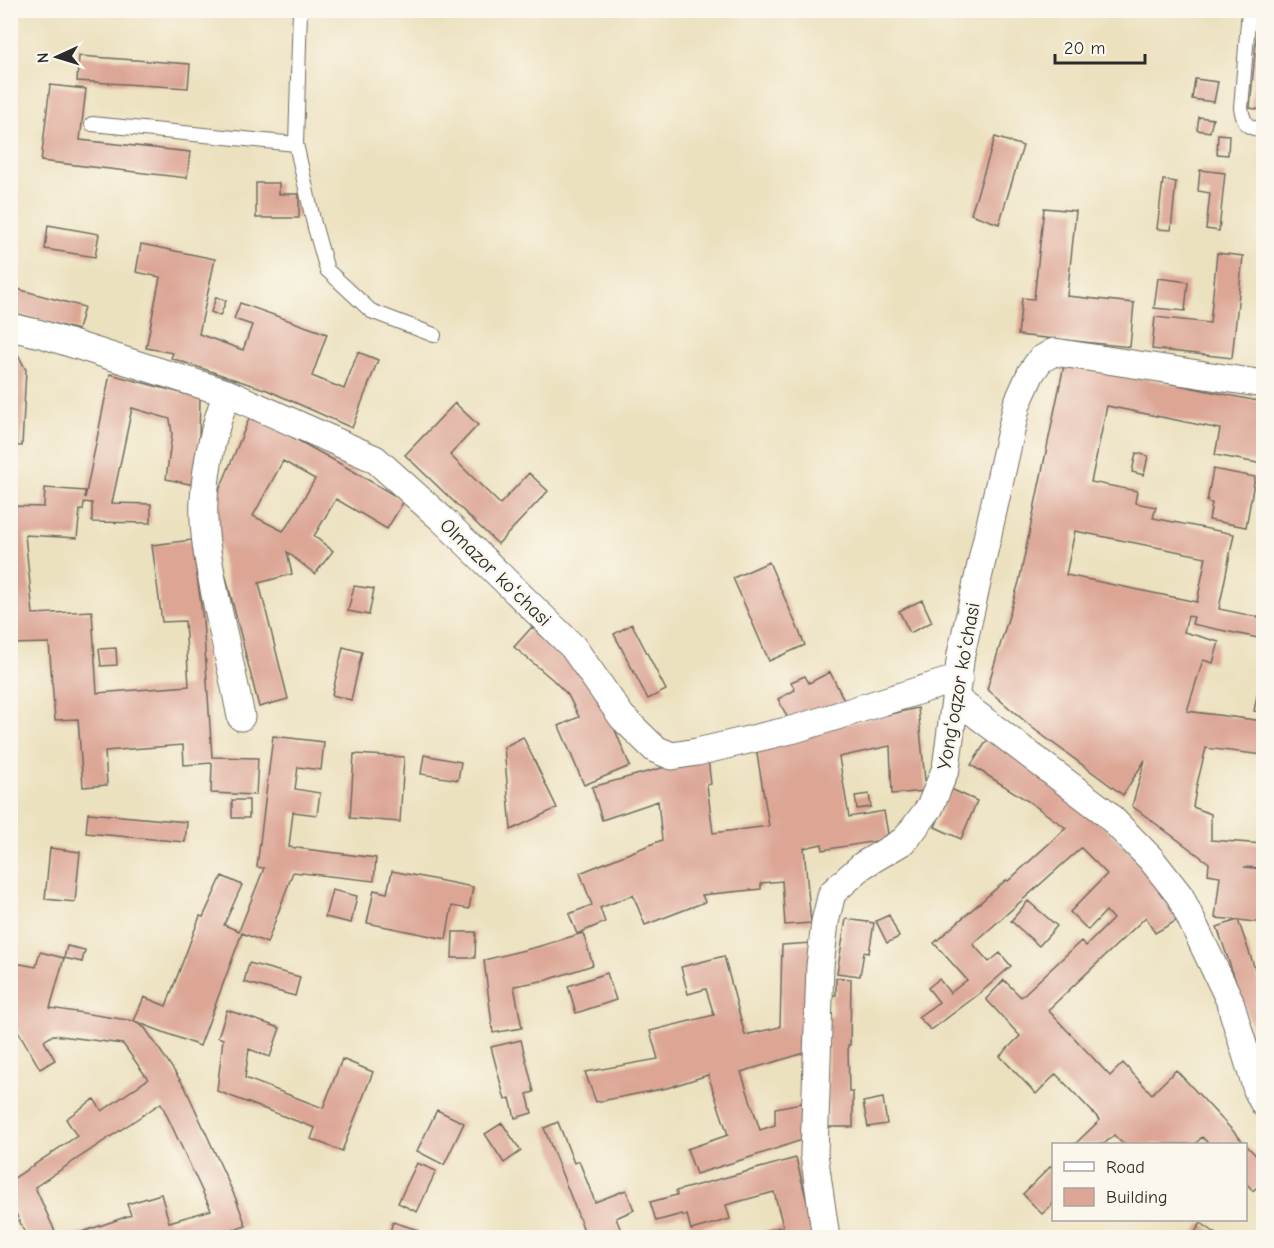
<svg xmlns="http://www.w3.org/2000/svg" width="1274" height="1248" font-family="'Comic Neue',sans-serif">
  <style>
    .building { fill: #dca594; fill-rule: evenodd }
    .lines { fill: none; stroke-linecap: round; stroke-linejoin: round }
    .service-casing { stroke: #6f6b5f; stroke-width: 16 }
    .minor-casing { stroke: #6f6b5f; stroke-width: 29 }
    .service { stroke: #fff; stroke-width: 14 }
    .minor { stroke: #fff; stroke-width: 27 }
    .labels { text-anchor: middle; stroke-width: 4.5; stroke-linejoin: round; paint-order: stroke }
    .street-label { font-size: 20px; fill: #2b2b2b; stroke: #fbf7ec }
  </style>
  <rect width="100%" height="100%" fill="#fbf7ec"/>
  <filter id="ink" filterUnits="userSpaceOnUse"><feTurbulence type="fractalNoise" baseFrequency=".0167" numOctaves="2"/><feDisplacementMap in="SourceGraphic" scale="12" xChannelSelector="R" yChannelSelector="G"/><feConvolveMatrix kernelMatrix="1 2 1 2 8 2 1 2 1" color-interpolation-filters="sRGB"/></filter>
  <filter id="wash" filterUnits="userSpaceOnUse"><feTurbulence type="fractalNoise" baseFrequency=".008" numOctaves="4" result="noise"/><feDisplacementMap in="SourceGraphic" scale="24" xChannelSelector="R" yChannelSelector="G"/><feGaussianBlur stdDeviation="1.35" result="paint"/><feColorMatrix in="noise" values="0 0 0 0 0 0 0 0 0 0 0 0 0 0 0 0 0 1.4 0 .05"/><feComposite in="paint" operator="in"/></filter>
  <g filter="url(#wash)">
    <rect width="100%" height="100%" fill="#ece1bf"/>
    <g id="blocks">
      <path class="building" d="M1259 10H1263V110L1250 108Z
        M79 56 190 64 188 88 77 81Z
        M1195 79 1218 82 1214 102 1192 99Z
        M50 85 86 89 80 140 190 152 187 178 41 161Z
        M1199 117 1213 119 1210 132 1197 130Z
        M1218 134 1229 135 1228 155 1217 154Z
        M995 137 1023 146 999 224 971 214Z
        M1200 170 1225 173 1219 231 1206 229 1210 193 1198 191Z
        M1163 180 1176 182 1171 230 1157 229Z
        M256 183H279V194H299V218H256Z
        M1044 208 1076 211 1067 296 1134 303 1130 347 1018 335 1022 298 1034 299Z
        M48 225 99 234 95 257 45 249Z
        M141 244 215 259 199 334 243 350 252 325 234 319 240 303 327 334 312 376 344 389 358 352 378 360 352 428 267 390 171 358 173 353 146 348 160 277 136 272Z
        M1217 253 1243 256 1232 358 1152 349 1155 317 1210 323Z
        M1158 278 1188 282 1185 311 1154 308Z
        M10 287 84 307 78 330 10 312Z
        M216 297 226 301 220 316 211 312Z
        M10 339 26 370 22 446 10 445Z
        M1064 365 1158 381 1263 402V436L1261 451 1263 452V464L1215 455 1220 429 1107 406 1091 482 1137 491 1135 503 1156 507 1153 518 1234 534 1219 609 1263 618V639L1192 624 1194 617 1188 616 1184 632 1219 642 1213 663 1203 660 1187 711 1263 721V755L1206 748 1197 784 1193 807 1211 814V840L1263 844V868L1244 867 1263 869V923L1238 920 1263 992V1060L1217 927 1238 920 1215 918 1220 876 1208 874 1209 863 1132 806 1145 760 1123 795 1034 729 987 689 1019 582ZM1075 531 1206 557 1197 602 1066 575Z
        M110 374 200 398 199 439 194 485 166 479 172 434 170 419 132 408 112 503 151 504V523L92 522V503L84 502 83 510H80L77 538 25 535 33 614 92 611 97 693 189 686 185 621 162 622 152 545 192 540 203 620 212 757 258 758 256 795 211 793 212 763 184 765 183 745 105 751 107 785 83 787 78 719 55 720 49 643 10 644V506L44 507 45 488 85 491V498Z
        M455 403 478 425 450 455 500 504 529 473 548 491 498 544 405 455Z
        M251 414 353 471 404 501 387 529 336 499 314 536 333 551 315 574 287 552 292 574 259 583 288 699 259 707 223 565 214 503ZM283 461 315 479 292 519 283 531 253 516Z
        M1136 453 1148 456 1144 475 1132 472Z
        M1213 469 1255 477 1246 527 1209 520 1212 503 1207 502Z
        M769 562 805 645 769 661 733 578Z
        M354 586 374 589 369 615 348 611Z
        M922 600 932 622 910 633 899 611Z
        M632 624 666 690 648 699 614 634Z
        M532 627 569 659 605 706 630 766 584 785 559 726 579 717 568 695 552 679 514 647Z
        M343 647 362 652 351 700 332 695Z
        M116 648 117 665 101 666 99 649Z
        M1262 670H1263V713L1254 711Z
        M830 672 844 700 792 726 778 699 795 690 791 682 805 676 809 683Z
        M918 708 926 791 892 794 890 746 839 757 849 817 884 811 889 839 823 850 822 844 804 848 811 923 785 925 782 881 761 883V889L702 895 705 902 645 925 633 895 600 908 605 922 577 934 569 914 592 905 580 873 662 840 658 801 602 820 592 787 680 763 708 759 711 784 707 785 713 833 769 826 755 742 809 732Z
        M273 736 324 742 321 770 298 767 295 789 320 793 317 815 293 812 289 847 376 858 374 881 293 872 267 943 242 933 200 1046 134 1021 145 1028 185 1087 236 1199 246 1226 207 1238H65L131 1215 127 1204 161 1194 169 1222 211 1210 161 1103 35 1187 58 1238H27L10 1200V1181L77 1136 66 1119 94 1099 102 1111 148 1079 123 1044 53 1035 44 1041 55 1060 40 1069 10 1017V962L36 967 40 952 64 958 67 946 85 950 82 962 64 958 50 1008 134 1021 144 997 166 1006 200 916 203 917 222 876 242 885 224 925 239 931 264 868 257 867Z
        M523 737 557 808 511 830 504 747Z
        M988 739 1046 776 1149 868 1181 918 1155 933 1146 917 1048 1010 1110 1076 1123 1063 1152 1094 1176 1070 1263 1163V1181L1253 1191 1246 1183V1144H1209L1202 1137 1195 1144H1123L1114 1135 1104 1144H1075L1100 1120 1056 1074 1036 1094 1000 1056 1020 1036 986 999 1004 980 1021 997 1081 941 1086 946 1113 919 1106 911 1088 930 1070 912 1107 874 1081 848 973 944 989 962 1000 953 1011 966 979 994 931 1030 918 1017 939 1002 928 988 939 979 950 993 967 980 934 943 1006 880 1008 881 1066 828 1028 801 971 765Z
        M354 754 404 757 400 822 350 818Z
        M424 755 461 762 458 780 421 774Z
        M951 789 977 801 961 839 935 827Z
        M869 794 871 807 857 809 855 796Z
        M232 800H249V818H232Z
        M88 813 187 822 185 842 86 833Z
        M50 848 80 852 75 902 45 899Z
        M392 871 473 887 469 909 452 906 446 939 367 923 374 890 387 893Z
        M332 890 357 896 351 923 325 917Z
        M1028 901 1057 926 1039 946 1011 921Z
        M889 915 899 937 887 943 876 921Z
        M846 919 874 923 869 953 864 952 860 976 837 973Z
        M453 932H476L475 958H452Z
        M583 933 593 965 547 980 514 986 522 1028 493 1033 484 960 537 947Z
        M812 943 808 1052 741 1072 760 1130 775 1125V1108L807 1102 808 1138 754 1156 696 1174 687 1149 728 1135 708 1075 667 1088 596 1102 585 1072 658 1059 650 1031 714 1015 706 989 688 994 681 967 724 956 745 1035 780 1027 782 945Z
        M249 963 300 977 295 996 244 982Z
        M607 973 616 1000 576 1013 568 986Z
        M836 978 851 979 850 1045H848L849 1092H853V1127H828V1015H832V995H836Z
        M227 1010 280 1028 270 1057 249 1049 245 1078 323 1108 342 1059 373 1072 342 1151 311 1139 315 1128 217 1091 223 1039 218 1037Z
        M521 1040 534 1092 527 1094 532 1113 515 1118 510 1098 505 1100 491 1047Z
        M883 1098 887 1124 868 1127 863 1102Z
        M437 1110 464 1123 444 1165 417 1151Z
        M558 1122 574 1163 579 1161 595 1202 626 1190 634 1210 616 1218 624 1238H587L544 1128Z
        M502 1123 521 1151 504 1163 485 1134Z
        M796 1158 816 1238H764L763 1232 783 1226 774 1192 726 1205 730 1219 691 1230 687 1215 683 1216 682 1214 656 1221 650 1202 677 1195 676 1191Z
        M417 1163 436 1171 417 1212 398 1203Z
        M1053 1164V1204L1042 1214 1023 1194Z
        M393 1222 418 1230 415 1238H388Z
        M1201 1223 1214 1232 1223 1238H1191Z"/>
    </g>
  </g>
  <g filter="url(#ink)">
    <use href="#blocks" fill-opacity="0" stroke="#6f6b5f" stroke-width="1.5"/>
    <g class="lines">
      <defs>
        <path id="service" d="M1249 10 1241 108C1244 125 1247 128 1264 130
          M92 124 296 144 300 10
          M296 144 314 224 327 270 371 311 434 335"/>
        <path id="minor" d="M10 327 41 334 227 393 375 459 443 520 573 647 622 717 655 749 672 756 697 752 795 729 959 678
          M227 393C214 427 206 463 204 500 202 536 211 574 218 609 226 645 234 681 241 717
          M956 699 1105 812 1151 859 1180 896 1229 999 1257 1090 1264 1104
          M826 1238 814 1154 820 966 825 922 832 893 863 865 905 840 930 807 946 768 961 654 1017 404 1031 373 1040 360 1054 352 1264 384"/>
      </defs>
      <use href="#service" class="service-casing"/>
      <use href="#minor" class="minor-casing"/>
      <use href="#service" class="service"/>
      <use href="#minor" class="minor"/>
    </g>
  </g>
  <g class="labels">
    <g class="street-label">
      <text transform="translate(496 572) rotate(44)" y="7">Olmazor koʻchasi</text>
      <text transform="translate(958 686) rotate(-80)" y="7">Yongʻoqzor koʻchasi</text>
    </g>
  </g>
  <rect width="1274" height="1248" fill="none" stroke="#fbf7ec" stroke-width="36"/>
  <rect x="1052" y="1143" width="195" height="78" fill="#fbf7ec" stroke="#a8a59f" stroke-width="1.5"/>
  <rect x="1064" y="1162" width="30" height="9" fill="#ffffff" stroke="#a8a59f" stroke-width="1.5"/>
  <text x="1106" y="1173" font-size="18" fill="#2b2b2b">Road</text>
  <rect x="1064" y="1188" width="30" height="18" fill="#dca594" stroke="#a8a59f" stroke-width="1.5"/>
  <text x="1106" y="1203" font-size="18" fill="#2b2b2b">Building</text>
  <g transform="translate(57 57) rotate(266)" stroke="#fbf7ec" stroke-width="4.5" paint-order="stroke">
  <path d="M0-4.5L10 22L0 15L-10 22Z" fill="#2b2b2b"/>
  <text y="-9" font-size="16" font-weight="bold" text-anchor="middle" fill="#2b2b2b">N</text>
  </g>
  <path d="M1055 54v9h90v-9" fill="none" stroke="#2b2b2b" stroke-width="3"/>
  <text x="1064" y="54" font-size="18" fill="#2b2b2b" stroke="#fbf7ec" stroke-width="4.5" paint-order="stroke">20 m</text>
</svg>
